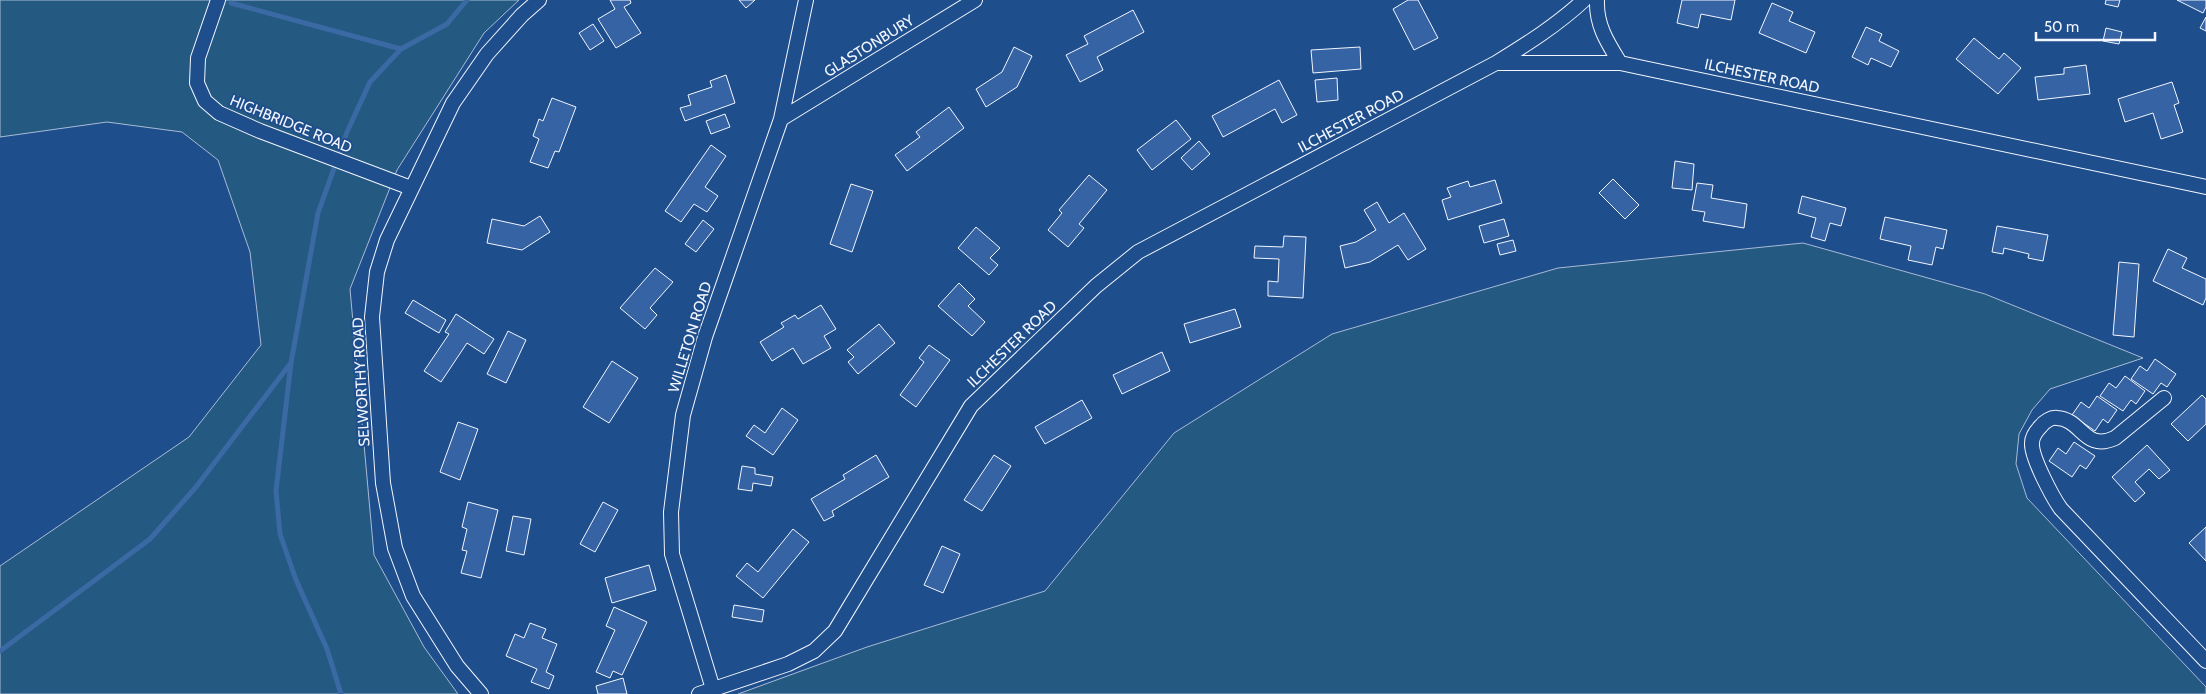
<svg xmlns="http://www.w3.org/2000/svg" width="2206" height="694" font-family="Cabin,sans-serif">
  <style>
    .green { fill: #245a82; stroke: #a8bbd7 }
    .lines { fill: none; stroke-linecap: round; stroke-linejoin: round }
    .stream { stroke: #3b69a3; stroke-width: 5 }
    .building { fill: #3563a3; stroke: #f2f6ff }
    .minor-casing { stroke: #f2f6ff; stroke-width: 16 }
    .minor { stroke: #1f4e8c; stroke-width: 14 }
    .labels { text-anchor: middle; stroke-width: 4; stroke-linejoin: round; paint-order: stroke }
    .street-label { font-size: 15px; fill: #f2f6ff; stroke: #1f4e8c }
  </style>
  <rect width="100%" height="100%" fill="#1f4e8c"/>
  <path class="green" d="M0 0H519L484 33 397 170 350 289 374 555 424 647 458 694H0V566L189 437 261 345 250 252 218 160 182 132 107 122 0 137Z
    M1803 243 1985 294 2143 358 2050 389 2032 410 2019 434 2016 464 2027 498 2206 687V694H738L867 647 1045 591 1174 433 1332 334 1558 268Z"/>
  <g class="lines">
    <path class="stream" d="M231 3 401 49
      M0 651 150 539 196 487 290 364
      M341 694 327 649 296 580 280 534 276 491 291 363 318 213 347 132 370 82 401 49 447 24 467 0"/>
  </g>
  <path class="building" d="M610 0H630L631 3 624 7 641 33 616 48 598 19 615 9Z
    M739 0H755L746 8Z
    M1408 0H1418L1438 38 1414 50 1393 9Z
    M1682 0H1735L1731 20 1701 14 1698 28 1677 23Z
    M2106 0H2120L2118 7 2105 4Z
    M2177 0H2206V7L2203 13Z
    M1772 3 1793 12 1789 21 1815 32 1806 53 1759 33Z
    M1133 10 1144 32 1097 57 1103 70 1080 82 1066 55 1088 44 1084 36Z
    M2206 17V31L2200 28Z
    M593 24 604 41 590 50 579 33Z
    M1866 27 1882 34 1879 41 1899 51 1891 67 1871 58 1868 65 1852 57Z
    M2106 28 2122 32 2119 44 2103 41Z
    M1974 38 1999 59 2004 53 2021 68 1998 94 1956 59Z
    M1014 47 1032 56 1017 87 986 107 976 89 1002 72Z
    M1360 47 1361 69 1313 73 1311 50Z
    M2086 65 2090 94 2038 100 2035 77 2064 74V68Z
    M726 75 735 103 685 121 680 108 691 105 688 95 712 87 710 81Z
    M1337 78 1338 100 1317 102 1315 80Z
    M1279 80 1297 115 1282 123 1275 109 1223 137 1212 116Z
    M2172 82 2179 103 2174 105 2183 132 2161 139 2153 113 2125 122 2118 99Z
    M552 98 576 107 559 152 555 151 548 168 530 162 539 139 533 136 539 119 543 121Z
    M949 107 964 128 907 171 895 155 920 137 916 132Z
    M725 114 730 127 711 134 706 121Z
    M1176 120 1191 139 1152 170 1137 150Z
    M1199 141 1210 154 1192 170 1181 158Z
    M711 145 726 156 705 187 718 196 707 212 694 204 681 222 665 211Z
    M1675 161 1694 164 1692 190 1672 188Z
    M1089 175 1107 190 1079 224 1084 228 1068 247 1048 230 1062 213 1059 210Z
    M1613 179 1639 205 1625 219 1599 193Z
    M1495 180 1502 203 1448 220 1442 200 1451 197 1447 188 1468 181 1470 187Z
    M1697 183 1713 185 1711 198 1747 204 1744 228 1703 221 1705 212 1692 210Z
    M851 184 873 191 852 252 830 244Z
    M1802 196 1846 208 1841 226 1830 223 1825 241 1811 237 1816 218 1798 213Z
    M1377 202 1389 223 1404 213 1426 249 1408 260 1398 245 1370 262 1345 268 1340 246 1356 242 1376 230 1364 210Z
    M540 216 550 232 522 250 487 243 492 219 524 226Z
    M1885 217 1947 230 1943 249 1936 247 1932 265 1908 260 1911 246 1880 239Z
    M1504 219 1509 236 1484 243 1479 226Z
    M703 220 714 229 696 252 685 244Z
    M1997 226 2048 235 2043 261 2028 258 2029 254 2004 248 2003 254 1992 252Z
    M976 227 1000 248 990 258 998 265 989 275 958 248Z
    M1284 236 1306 237 1303 298 1268 296V281L1278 282 1279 259 1254 258 1255 246 1283 247Z
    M1513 240 1516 251 1500 255 1497 244Z
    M2168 249 2187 258 2182 268 2206 279V298L2203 305 2153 281Z
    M2119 262 2139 264 2134 337 2113 335Z
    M655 268 673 282 650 308 657 315 645 329 620 308Z
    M959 283 975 299 968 306 985 322 972 336 938 306Z
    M413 300 446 320 439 333 405 313Z
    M821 305 836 329 824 336 831 348 803 364 793 348 772 361 760 342 784 327 781 323 795 315 798 319Z
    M1235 309 1241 327 1190 343 1184 324Z
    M456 314 494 339 484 354 467 343 441 382 424 371 449 334 445 332Z
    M879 324 895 343 858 374 848 362 854 357 847 350Z
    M508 331 526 340 506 383 487 374Z
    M929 345 950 360 916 407 900 395 924 362 919 358Z
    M1162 352 1170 371 1122 394 1113 375Z
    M2155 359 2176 374 2167 387 2161 383 2153 394 2131 379 2140 366 2147 371Z
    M612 361 638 378 609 423 583 407Z
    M2125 376 2145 391 2136 404 2131 400 2123 411 2100 396 2109 383 2116 388Z
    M2202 395 2206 399V424L2188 441 2171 424Z
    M2097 396 2117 410 2108 423 2103 419 2095 431 2072 415 2081 402 2089 408Z
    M1082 400 1092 418 1045 444 1035 427Z
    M782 408 798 420 773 455 746 436 754 425 765 433Z
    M458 422 478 429 460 480 440 472Z
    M2074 442 2095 456 2086 469 2080 465 2072 477 2049 461 2058 448 2066 454Z
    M2147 445 2170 470 2159 479 2149 469 2135 482 2145 493 2135 502 2112 477Z
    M876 455 889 477 832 511 834 516 824 521 811 499 845 479 843 475Z
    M994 455 1011 466 982 511 964 500Z
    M742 466 755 468V474L773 477 771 486 753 483 752 491 738 489Z
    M468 502 498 510 481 578 461 573 467 551 462 550 467 529 462 527Z
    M603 502 618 510 595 552 580 544Z
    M513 516 531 519 524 555 506 551Z
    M2206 527V561L2189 543Z
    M793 529 809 542 763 598 736 576 747 563 758 572Z
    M942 546 960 554 943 593 924 585Z
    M649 565 656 590 612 603 605 578Z
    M734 605 764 610 762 622 732 617Z
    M614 607 647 622 622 675 613 671 610 678 596 672 615 630 606 626Z
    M530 623 546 629 542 638 557 644 546 672 554 676 549 689 531 682 537 669 506 656 515 634 524 638Z
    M623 678 627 694H598L596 686Z"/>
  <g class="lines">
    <defs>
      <path id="minor" d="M218 0 198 58 197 83 205 101 219 113 260 131 411 188
        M1597 0C1596 25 1607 42 1620 63
        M1496 63C1527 44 1557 25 1584 0
        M781 119 975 0
        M2164 398 2115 438C2084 452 2082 419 2057 418 2051 417 2044 422 2041 426 2037 430 2032 437 2032 443 2031 457 2053 498 2061 509L2206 661
        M713 689 672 554 671 512 683 415 705 337 781 119 806 0
        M481 694 457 666 413 596 395 548 383 483 372 317 377 272 387 240 453 103 487 54 522 15 539 0
        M699 694 788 664 814 651 835 631 971 406 1096 286 1138 252 1496 63H1620L2206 187"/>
    </defs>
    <use href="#minor" class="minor-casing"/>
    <use href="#minor" class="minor"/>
  </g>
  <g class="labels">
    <g class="street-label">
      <text transform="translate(869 46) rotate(-32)" y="5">GLASTONBURY</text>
      <text transform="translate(1762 76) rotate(12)" y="5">ILCHESTER ROAD</text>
      <text transform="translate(1351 121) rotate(-28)" y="5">ILCHESTER ROAD</text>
      <text transform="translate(291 124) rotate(22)" y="5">HIGHBRIDGE ROAD</text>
      <text transform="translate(690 337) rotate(-73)" y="5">WILLETON ROAD</text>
      <text transform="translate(1012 344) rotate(-44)" y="5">ILCHESTER ROAD</text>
      <text transform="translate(361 382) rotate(-93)" y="5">SELWORTHY ROAD</text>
    </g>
  </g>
  <path d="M2036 32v8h119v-8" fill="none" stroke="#f2f6ff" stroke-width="2.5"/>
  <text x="2044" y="32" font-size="15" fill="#f2f6ff" stroke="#1f4e8c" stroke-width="4" paint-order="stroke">50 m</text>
</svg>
